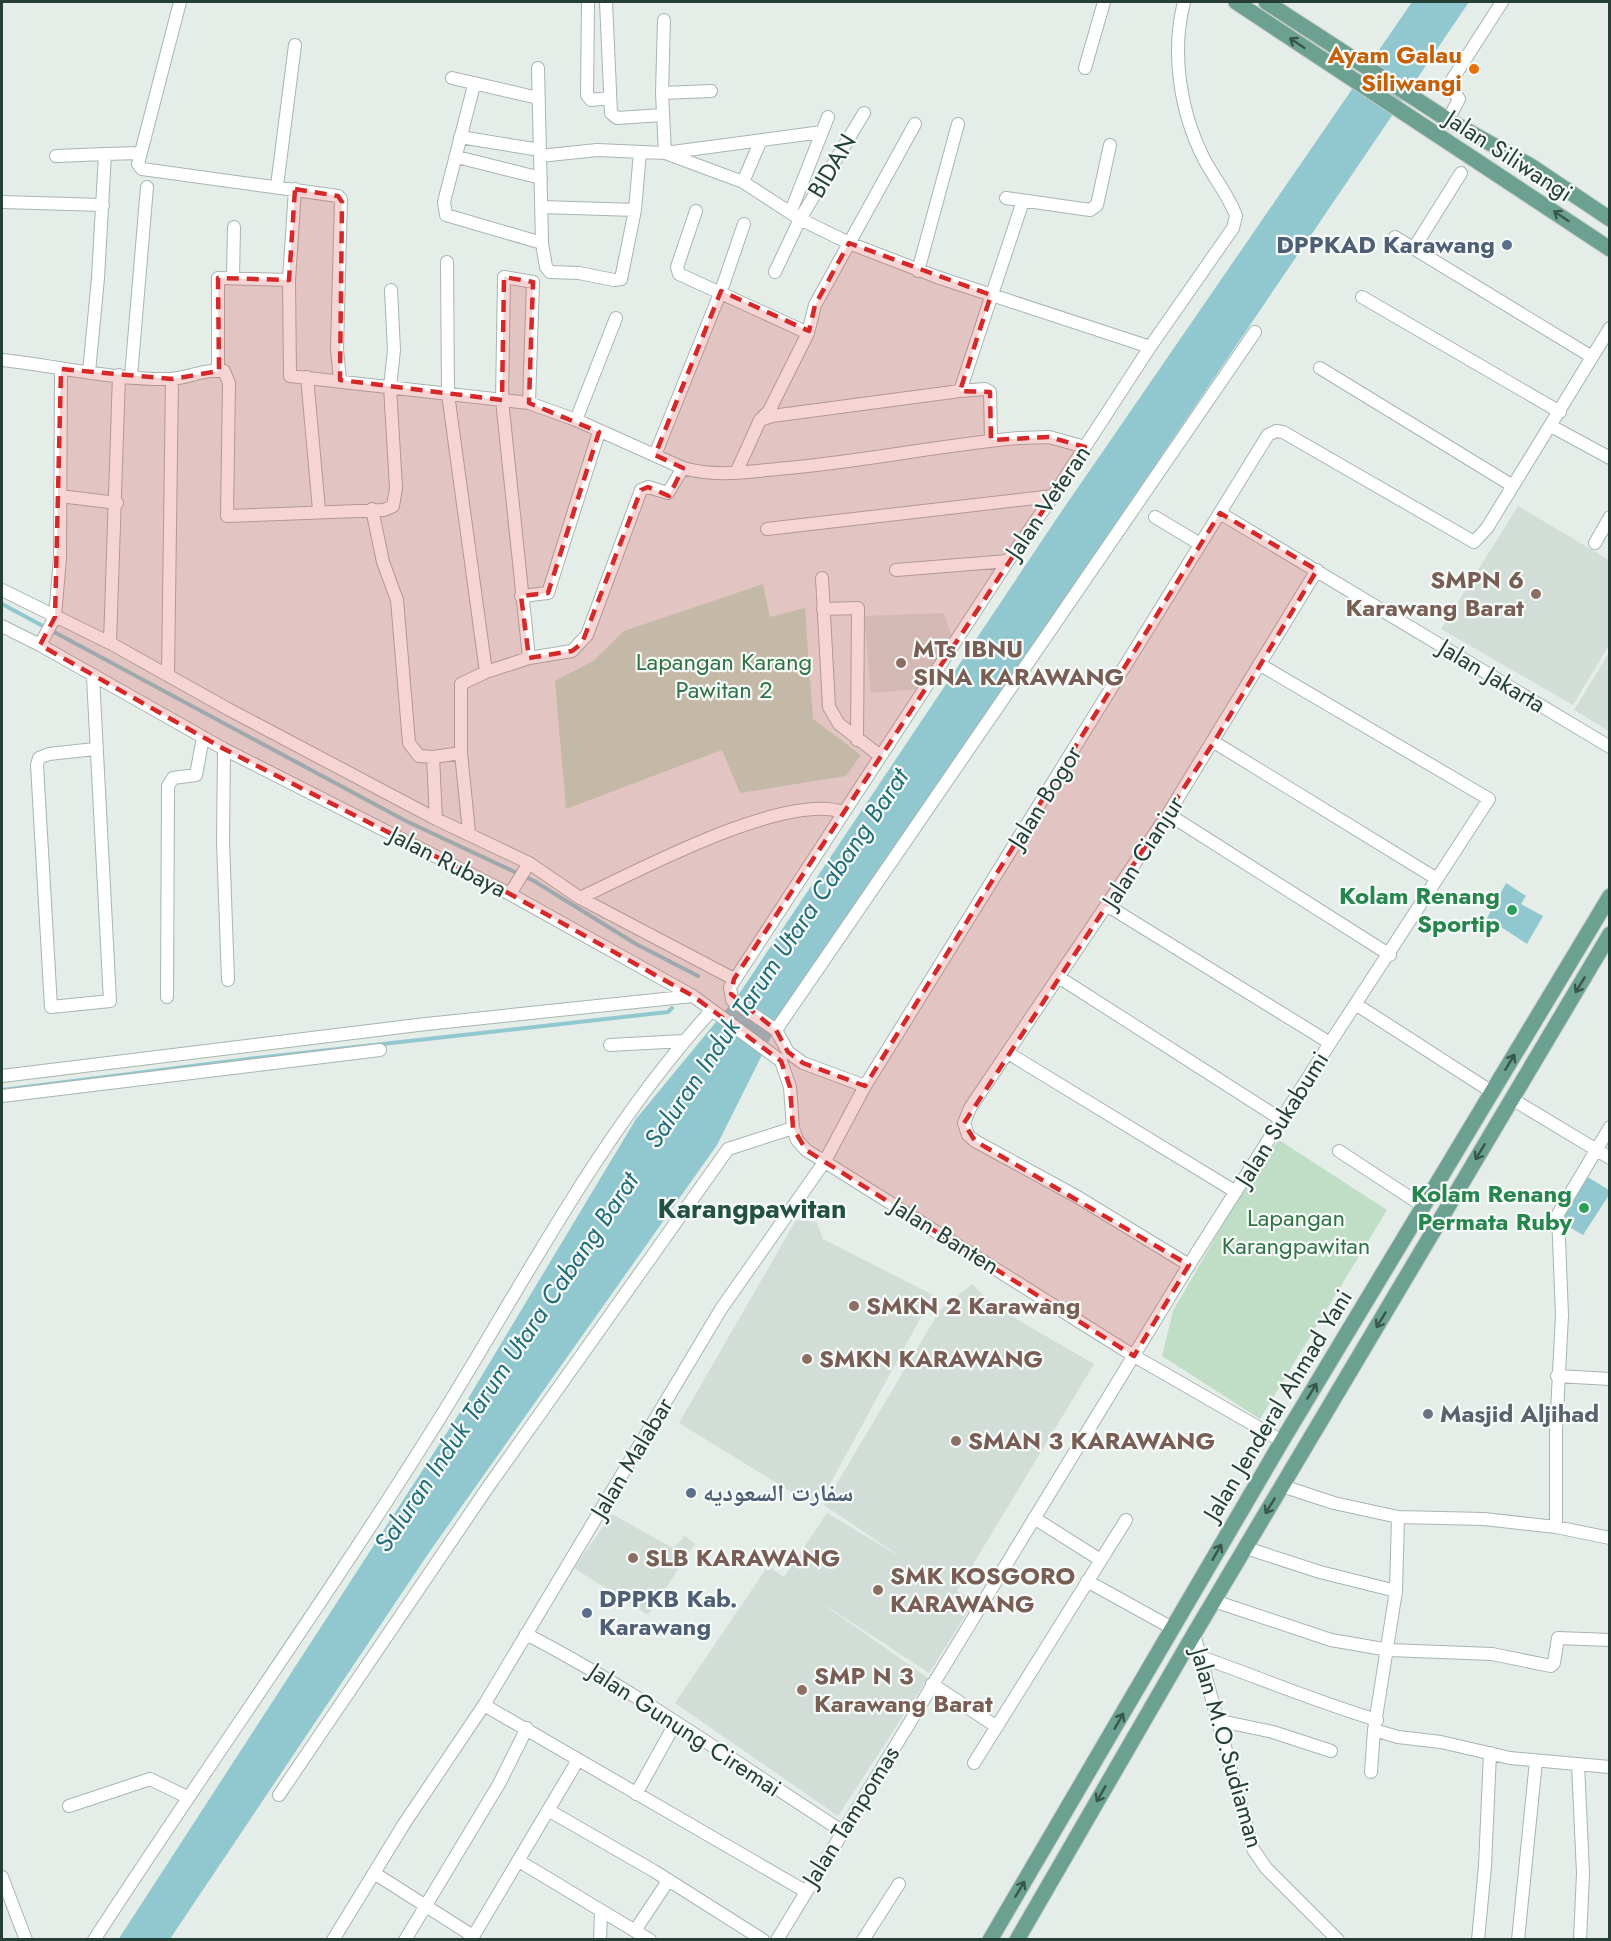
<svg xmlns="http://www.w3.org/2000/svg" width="1611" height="1941" font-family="Jost,'Noto Naskh Arabic',sans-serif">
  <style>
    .built { fill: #d3ddd8 }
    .green { fill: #c0ddc6 }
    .water { fill: #91c8cf }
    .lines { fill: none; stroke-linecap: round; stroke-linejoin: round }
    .stream { stroke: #91c8cf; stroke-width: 4 }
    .minor-casing { stroke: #a8b5b0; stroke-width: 14 }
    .major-casing { stroke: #c2c9c7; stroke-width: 17 }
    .minor { stroke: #fff; stroke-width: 12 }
    .major { stroke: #6ca090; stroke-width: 15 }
    .oneway { stroke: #37574c }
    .marked { fill: #d62828; fill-opacity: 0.2; stroke: #d62828; stroke-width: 4.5; stroke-dasharray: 12 8; stroke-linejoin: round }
    .food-dot { fill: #e8710a; stroke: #f6faf8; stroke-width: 2 }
    .service-dot { fill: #5c6f8a; stroke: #f6faf8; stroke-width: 2 }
    .education-dot { fill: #8d6e63; stroke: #f6faf8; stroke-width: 2 }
    .leisure-dot { fill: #2e9e5b; stroke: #f6faf8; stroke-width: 2 }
    .worship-dot { fill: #6b7280; stroke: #f6faf8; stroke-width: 2 }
    .labels { text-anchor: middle; stroke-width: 4.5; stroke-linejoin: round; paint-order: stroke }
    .food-label { font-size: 24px; font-weight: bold; fill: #c56008; stroke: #f6faf8; text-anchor: end }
    .street-label { font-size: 24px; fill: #253f36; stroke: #f6faf8 }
    .service-label { font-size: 24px; font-weight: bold; fill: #4e5e75; stroke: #f6faf8; text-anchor: start }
    .education-label { font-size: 24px; font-weight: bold; fill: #785e54; stroke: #f6faf8; text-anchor: start }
    .park-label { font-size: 24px; fill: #317347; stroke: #f6faf8 }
    .leisure-label { font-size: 24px; font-weight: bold; fill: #27864d; stroke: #f6faf8; text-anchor: end }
    .worship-label { font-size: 24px; font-weight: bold; fill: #5b616d; stroke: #f6faf8; text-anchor: start }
    .water-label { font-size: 26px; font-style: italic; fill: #226e78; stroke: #f6faf8 }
    .quarter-label { font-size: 27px; font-weight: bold; fill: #225042; stroke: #f6faf8 }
  </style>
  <rect width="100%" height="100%" fill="#e5ede9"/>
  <path class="built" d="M1518 506 1609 560V645L1573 705 1441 629Z
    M943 613 952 636 916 689 871 693 864 616Z
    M1609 653V731L1574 710Z
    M796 1220 817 1222 823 1239 933 1295 817 1508 679 1423Z
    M972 1284 996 1307 1094 1364 957 1591 974 1602 929 1673 813 1597 928 1678 838 1816 675 1703 768 1566 784 1577 827 1513 904 1559 824 1505 940 1310Z
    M612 1514 673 1548 685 1536 695 1544 648 1615 574 1568Z"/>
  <path class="green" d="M763 584 770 617 805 608 813 719 861 755 846 776 740 793 722 750 566 809 555 681 593 661 624 631Z
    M1279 1140 1387 1210 1260 1419 1162 1356 1173 1311 1253 1172Z"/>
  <path class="water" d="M1412 2H1469L781 1017 717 1145 428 1554 170 1939 118 1940 457 1417 636 1119 739 994 1057 518Z
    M1506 883 1526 896 1521 904 1543 916 1527 944 1487 918Z
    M1586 1176 1609 1190V1195L1583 1235 1559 1221Z"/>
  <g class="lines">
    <path class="stream" d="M2 604 406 821 534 881 636 944 698 976
      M2 1090 257 1058 668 1012 672 1008"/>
    <defs>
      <path id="minor" d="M180 2 138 164 142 169 338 196 341 199 337 349 340 380
        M588 2 587 95 591 100 609 98
        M606 2 611 113 617 118 662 115
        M664 20 662 93 665 153 743 182 800 219 849 243 937 277 1150 347
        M538 68 542 243 546 267 550 272 579 273 614 280 621 279 635 210 640 152
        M1085 68 1104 2
        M452 78 538 98
        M474 85 444 202 446 215 542 243
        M662 93 711 91
        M1448 120 1459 99 1450 87V83L1502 2
        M460 137 540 150
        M56 156 105 154
        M540 156 597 150 665 153 822 132
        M457 157 541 178
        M743 182 761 140
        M277 186 295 45
        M295 189 289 280 290 376 529 403 576 420 683 468C718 478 752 471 788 468 865 461 942 445 1019 438L1049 437 1085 447
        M1006 198 1090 210 1097 205 1110 145
        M2 202 103 205
        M542 207 635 210
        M696 211 677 267 679 274 808 333 815 305 915 124
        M791 211 828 117
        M1395 237 1592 357
        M1414 248 1461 173
        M447 262 448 394 486 672
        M918 271 958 124
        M775 272 800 219 864 113
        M233 277 234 227
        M1362 297 1560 412
        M2 360C57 366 114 380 170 379 190 378 201 369 224 371L229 383 227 516 384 510 393 506 396 488 390 387 394 350 391 290
        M1320 368 1513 486
        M218 371V278L289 280
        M89 372 98 278 105 154 139 153
        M131 376 147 187
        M307 377 319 510
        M960 391 1023 201
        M529 403 533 282 504 277 502 400 529 658
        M761 419 769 411 808 333
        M576 420 616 318
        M1551 426 1610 458
        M655 455 721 291 744 224
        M736 473 760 420 772 416 960 391 985 389 990 392 991 440
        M60 496 117 503
        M372 509 383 562 397 600 409 743 419 756 433 757 461 753
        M1220 513 1610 747
        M1155 517 1200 544
        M767 529 1053 496
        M1595 543 1610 517
        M896 570 1008 561
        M822 578 829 707 839 724 879 755
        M2 590 110 643 228 709 436 819 529 863 580 898 734 979
        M521 596 548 593 599 432
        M823 609 858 608 857 740
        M2 626 40 645 224 749 510 894 693 996 781 1061 790 1087 793 1128 797 1140 806 1150 1134 1356 1282 1441
        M110 643 119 375
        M40 645 55 617 60 558 61 369
        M168 675 172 379
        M93 677 110 1001 51 1007 37 765 39 758 49 754 95 749
        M1214 742 1437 879
        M224 749 223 842 228 980
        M433 757 436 819
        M1168 814 1390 955
        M469 832 461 753V684L486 672 529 658 572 651 587 635 641 490 648 487 668 493 683 468
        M510 894 529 863
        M580 898C638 871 784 792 843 812
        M1108 906 1330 1043
        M1060 978 1282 1120
        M167 997 168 786 173 778 196 775 203 737
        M1357 1005 1492 1092
        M776 1030 1255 332
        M610 1045 684 1041
        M1008 1053 1236 1192
        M2 1076 426 1024 693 996
        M865 1086 803 1063 788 1052 776 1030 732 1000 730 987 1008 561 1053 496 1150 347 1233 228 1236 216C1229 196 1214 178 1204 159 1180 112 1171 53 1184 2
        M2 1096 380 1050
        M1512 1099 1610 1158
        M1339 1151 1423 1206
        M1189 1265 1076 1196 975 1141 968 1135 964 1123 970 1108 1168 814 1317 570
        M1557 1376 1610 1379
        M1282 1486 1334 1503 1398 1517 1484 1519 1556 1527 1610 1538
        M1398 1517 1396 1591 1374 1730 1398 1737 1441 1742 1510 1758 1610 1767
        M1034 1518 1099 1559
        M1556 1527V1431L1562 1315 1558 1214 1610 1127
        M1246 1548 1320 1572 1396 1591
        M1087 1581 1172 1628
        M1214 1601 1331 1640 1389 1650 1492 1654 1551 1666 1554 1663 1558 1638 1610 1640
        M526 1634C636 1691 738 1764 842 1831
        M1194 1634 1253 1849 1266 1868 1338 1940
        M1201 1657C1260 1678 1317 1702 1377 1720
        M932 1684 997 1727
        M484 1705 805 1891
        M1216 1720 1273 1732 1331 1751
        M974 1763 1126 1520
        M1578 1764 1583 1873 1580 1940
        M1371 1772 1374 1730
        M636 1794 676 1722
        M279 1795 488 1487 728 1149 793 1128
        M69 1806 150 1779 187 1797
        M548 1810 654 1871 763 1940
        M519 1861 650 1940
        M374 1873 473 1936
        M2 1877 26 1940
        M636 1929 668 1881
        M94 1940C207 1766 328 1597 438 1421 524 1283 600 1133 711 1011
        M333 1940 404 1824 484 1705 721 1309 825 1161 865 1086 1268 435 1276 431 1283 432 1474 542 1487 528 1610 328
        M405 1940 499 1784 527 1728
        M471 1940 578 1760
        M600 1940 601 1912
        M777 1940 1189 1265 1330 1043 1489 799 1259 664
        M863 1940 899 1884
        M1478 1940 1485 1866 1490 1753
        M1518 1940 1536 1761"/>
      <path id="major" d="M1236 2 1610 249
        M1266 2 1448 120 1531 166 1610 219
        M990 1940 1282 1441 1610 896
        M1017 1940 1194 1634 1610 934"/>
    </defs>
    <use href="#minor" class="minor-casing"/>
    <use href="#major" class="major-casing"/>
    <use href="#minor" class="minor"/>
    <use href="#major" class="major"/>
  </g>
  <defs><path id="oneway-shaft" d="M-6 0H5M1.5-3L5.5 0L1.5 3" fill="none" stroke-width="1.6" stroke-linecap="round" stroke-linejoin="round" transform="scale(1.5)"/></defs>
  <g class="oneway">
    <use href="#oneway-shaft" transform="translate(1297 43) rotate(-146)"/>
    <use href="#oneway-shaft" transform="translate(1561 216) rotate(-146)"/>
    <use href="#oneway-shaft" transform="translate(1580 985) rotate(121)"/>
    <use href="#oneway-shaft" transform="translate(1510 1062) rotate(-59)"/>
    <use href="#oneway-shaft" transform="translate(1480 1152) rotate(121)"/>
    <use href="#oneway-shaft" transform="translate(1381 1320) rotate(121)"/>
    <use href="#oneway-shaft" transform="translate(1312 1391) rotate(-59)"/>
    <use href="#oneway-shaft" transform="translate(1270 1506) rotate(121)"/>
    <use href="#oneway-shaft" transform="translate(1217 1552) rotate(-60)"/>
    <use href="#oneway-shaft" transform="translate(1119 1721) rotate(-60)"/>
    <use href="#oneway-shaft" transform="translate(1101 1794) rotate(120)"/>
    <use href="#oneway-shaft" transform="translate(1020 1889) rotate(-59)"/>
  </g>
  <path class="marked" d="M295 189 338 196 342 202 340 380 502 400 504 277 533 282 529 403 599 432 548 593 521 596 529 658 572 651 582 643 641 490 648 487 669 496 683 468 655 455 721 291 809 331 815 305 849 243 991 295 960 391 990 392 991 440 1049 437 1085 447 734 979 731 994 776 1030 788 1052 803 1063 865 1086 1220 513 1317 570 1214 742 964 1123 975 1141 1189 1265 1134 1356 806 1150 793 1128 790 1087 781 1061 693 996 510 894 224 749 40 645 55 617 61 369 172 379 219 371 218 278 289 280Z"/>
  <circle class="food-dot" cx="1474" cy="69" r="6"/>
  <g class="service-dot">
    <circle cx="1507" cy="245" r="6"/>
    <circle cx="691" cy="1493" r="6"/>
    <circle cx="587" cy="1613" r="6"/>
  </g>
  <g class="education-dot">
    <circle cx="1536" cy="594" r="6"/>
    <circle cx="901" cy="663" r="6"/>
    <circle cx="854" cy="1306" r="6"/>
    <circle cx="807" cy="1359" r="6"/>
    <circle cx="956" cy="1441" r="6"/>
    <circle cx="633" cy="1558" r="6"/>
    <circle cx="878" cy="1590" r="6"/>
    <circle cx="802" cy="1690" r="6"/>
  </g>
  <g class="leisure-dot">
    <circle cx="1512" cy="910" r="6"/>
    <circle cx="1584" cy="1208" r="6"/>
  </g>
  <circle class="worship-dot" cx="1428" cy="1414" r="6"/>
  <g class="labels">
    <g class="food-label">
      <text x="1462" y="63">Ayam Galau<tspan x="1462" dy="28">Siliwangi</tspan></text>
    </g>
    <g class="street-label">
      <text transform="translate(1509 156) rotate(33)" y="8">Jalan Siliwangi</text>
      <text transform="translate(832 166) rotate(-59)" y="8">BIDAN</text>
      <text transform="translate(1048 502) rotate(-56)" y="8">Jalan Veteran</text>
      <text transform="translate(1492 676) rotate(31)" y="8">Jalan Jakarta</text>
      <text transform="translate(1045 797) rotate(-58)" y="8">Jalan Bogor</text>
      <text transform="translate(1143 852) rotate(-57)" y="8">Jalan Cianjur</text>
      <text transform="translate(448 862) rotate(27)" y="8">Jalan Rubaya</text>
      <text transform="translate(1282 1119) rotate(-58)" y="8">Jalan Sukabumi</text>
      <text transform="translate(945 1236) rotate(32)" y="8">Jalan Banten</text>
      <text transform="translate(1278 1405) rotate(-59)" y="8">Jalan Jenderal Ahmad Yani</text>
      <text transform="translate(632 1458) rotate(-59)" y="8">Jalan Malabar</text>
      <text transform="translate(685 1730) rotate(33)" y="8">Jalan Gunung Ciremai</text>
      <text transform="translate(1227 1748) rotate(74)" y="8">Jalan M.O.Sudiaman</text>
      <text transform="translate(851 1816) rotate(-58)" y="8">Jalan Tampomas</text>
    </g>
    <g class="service-label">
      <text x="1495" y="253" text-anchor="end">DPPKAD Karawang</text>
      <text x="703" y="1501">سفارت السعوديه</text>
      <text x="599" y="1607">DPPKB Kab.<tspan x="599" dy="28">Karawang</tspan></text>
    </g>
    <g class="education-label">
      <text x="1524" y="588" text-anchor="end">SMPN 6<tspan x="1524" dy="28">Karawang Barat</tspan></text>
      <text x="913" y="657">MTs IBNU<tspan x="913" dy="28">SINA KARAWANG</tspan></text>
      <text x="866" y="1314">SMKN 2 Karawang</text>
      <text x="819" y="1367">SMKN KARAWANG</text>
      <text x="968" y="1449">SMAN 3 KARAWANG</text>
      <text x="645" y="1566">SLB KARAWANG</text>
      <text x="890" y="1584">SMK KOSGORO<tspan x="890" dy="28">KARAWANG</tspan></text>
      <text x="814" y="1684">SMP N 3<tspan x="814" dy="28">Karawang Barat</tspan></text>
    </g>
    <g class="park-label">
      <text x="724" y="670">Lapangan Karang<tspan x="724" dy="28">Pawitan 2</tspan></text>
      <text x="1296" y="1226">Lapangan<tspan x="1296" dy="28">Karangpawitan</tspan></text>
    </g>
    <g class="leisure-label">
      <text x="1500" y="904">Kolam Renang<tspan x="1500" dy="28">Sportip</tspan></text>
      <text x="1572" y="1202">Kolam Renang<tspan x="1572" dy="28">Permata Ruby</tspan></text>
    </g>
    <g class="worship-label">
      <text x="1440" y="1422">Masjid Aljihad</text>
    </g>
    <g class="water-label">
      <text transform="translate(776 958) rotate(-56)" y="9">Saluran Induk Tarum Utara Cabang Barat</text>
      <text transform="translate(506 1362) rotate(-56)" y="9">Saluran Induk Tarum Utara Cabang Barat</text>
    </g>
    <g class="quarter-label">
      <text x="752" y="1218">Karangpawitan</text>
    </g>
  </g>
  <rect width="1611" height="1941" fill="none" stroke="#253f36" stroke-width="6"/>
</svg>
